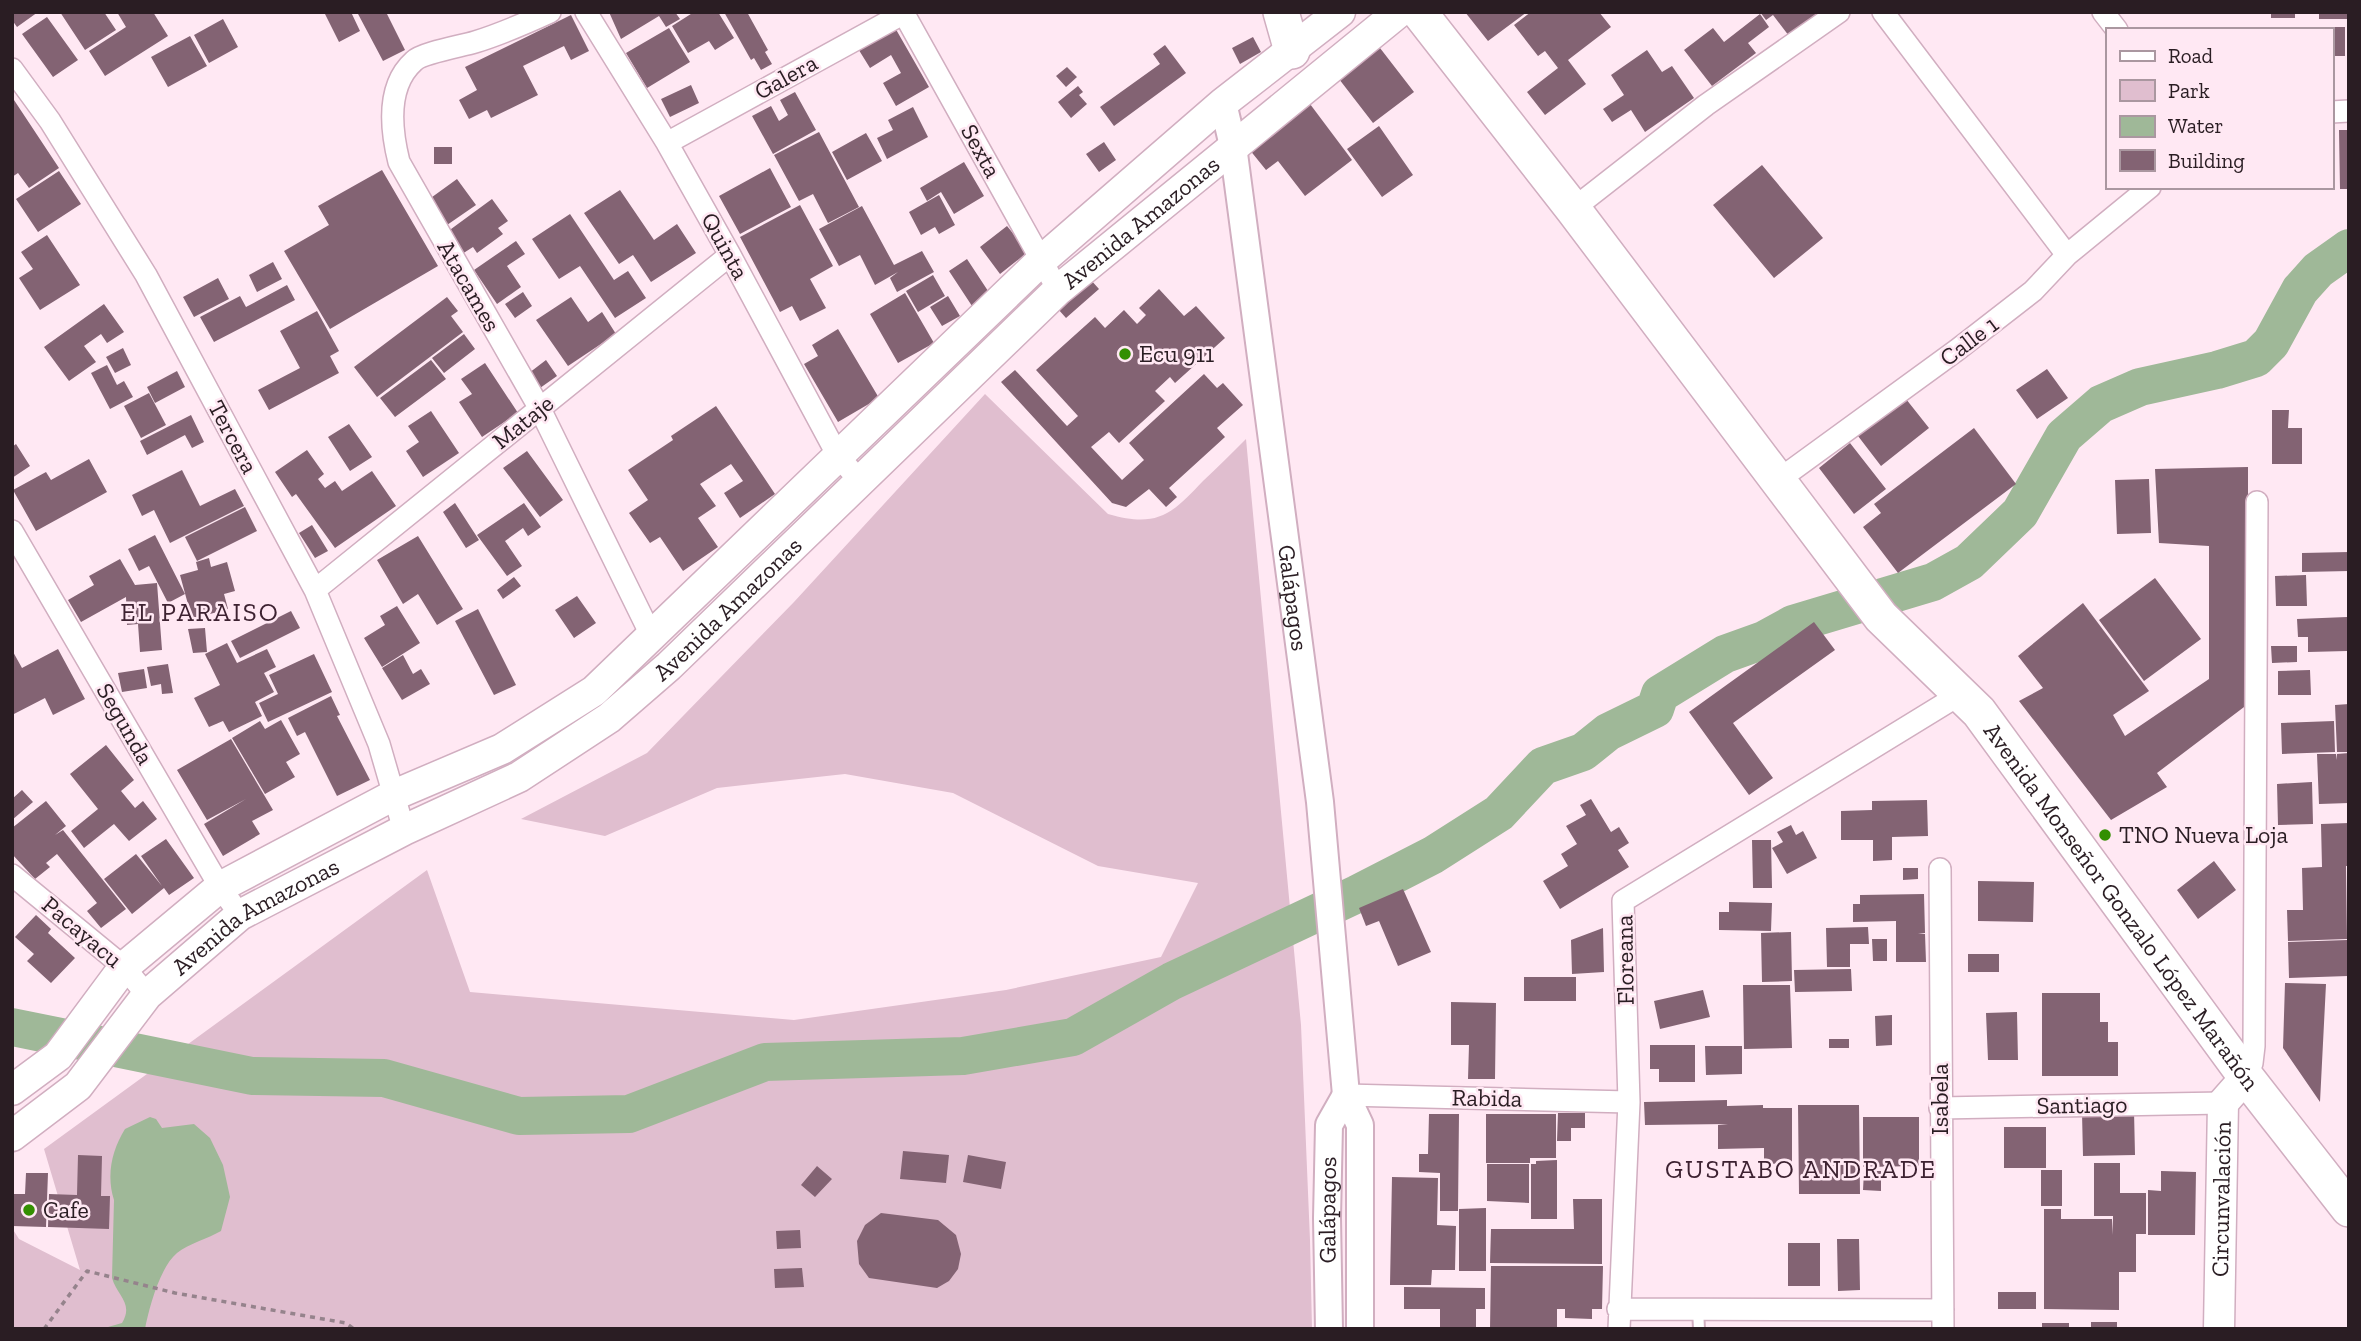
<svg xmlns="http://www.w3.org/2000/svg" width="2361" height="1341" font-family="'Zilla Slab',serif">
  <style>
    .green { fill: #e0becf }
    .water { fill: #9fb898 }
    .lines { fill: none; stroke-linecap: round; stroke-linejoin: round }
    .river { stroke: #9fb898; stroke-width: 38 }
    .building { fill: #836373 }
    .service-casing { stroke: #d1aec0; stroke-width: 14 }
    .minor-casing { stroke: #d1aec0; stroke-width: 24 }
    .tertiary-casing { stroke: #d1aec0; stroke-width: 30 }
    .secondary-casing { stroke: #d1aec0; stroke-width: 33 }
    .trunk-casing { stroke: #d1aec0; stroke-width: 38 }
    .path { stroke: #95838c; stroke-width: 3.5; stroke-dasharray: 5 5; stroke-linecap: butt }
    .service { stroke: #fff; stroke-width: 10 }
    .minor { stroke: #fff; stroke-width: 21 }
    .tertiary { stroke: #fff; stroke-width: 26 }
    .secondary { stroke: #fff; stroke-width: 30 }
    .trunk { stroke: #fff; stroke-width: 35 }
    .poi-dot { fill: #338f01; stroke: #ffe8f3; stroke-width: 2.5 }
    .labels { text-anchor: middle; stroke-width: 5; stroke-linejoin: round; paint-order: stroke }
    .street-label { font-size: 24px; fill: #2a1d23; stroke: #ffe8f3 }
    .poi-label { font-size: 24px; fill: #2a1d23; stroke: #ffe8f3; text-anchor: start }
    .neighbourhood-label { font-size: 26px; letter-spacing: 2px; fill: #3d2231; stroke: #ffe8f3 }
  </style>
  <rect width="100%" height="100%" fill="#ffe8f3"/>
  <path class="green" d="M985 394 1108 514C1157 528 1171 515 1203 481 1218 467 1232 453 1246 439L1301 1025 1310 1240 1312 1329H12V1228L19 1239 80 1270 44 1149 427 870 470 992 794 1020 1006 990 1161 957 1198 883 1098 866 953 793 845 774 717 788 605 836 521 819 647 753 794 602Z"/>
  <path class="water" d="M150 1117 156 1119 162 1128 194 1124 210 1138 223 1165 230 1197 221 1231C209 1238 188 1244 177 1253 160 1267 149 1308 145 1329H101L122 1323C134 1303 117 1296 112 1278L114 1200C106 1175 112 1150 125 1129Z"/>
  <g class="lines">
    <path class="river" d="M12 1027 252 1076 384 1078 519 1116 629 1114 765 1062 963 1056 1073 1037 1172 981 1357 894 1433 855 1499 813 1543 766 1583 752 1608 732 1655 709 1660 694 1725 654 1764 640 1793 624 1933 582 1969 562 2020 513 2064 436 2101 404 2140 387 2217 370 2256 358 2271 343 2300 290 2318 270 2349 248"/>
  </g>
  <path class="building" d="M12 12H38L17 27 12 20Z
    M60 12H104L116 30 85 50Z
    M117 12H153L168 36 105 76 89 51 126 27Z
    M324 12H351L360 31 339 42Z
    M357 12H386L405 50 383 61Z
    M609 12H675L680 19 666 27 659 16 621 39Z
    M694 12H718L734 38 715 50 709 41 688 53 672 26Z
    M724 12H747L768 50 765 52 772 64 761 70 754 58 751 60Z
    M1465 12H1527L1488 41Z
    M1531 12H1599L1611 27 1568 60 1586 84 1545 115 1527 92 1558 68 1545 51 1538 56 1514 25Z
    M1760 12H1820L1789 36 1773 15 1766 20Z
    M2271 12H2295V18H2271Z
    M2319 12H2349V19H2319Z
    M1760 14 1769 27 1748 43 1756 53 1712 86 1684 50 1713 28 1724 42Z
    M571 15 589 51 571 60 564 46 523 66 538 95 491 118 487 110 469 119 459 100 477 90 465 67Z
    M47 17 78 60 53 77 22 34Z
    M223 19 238 47 209 63 194 35Z
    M894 26 929 87 896 106 883 83 901 73 891 55 870 68 857 47Z
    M2314 27H2345V56H2331V30H2314Z
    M669 28 690 62 647 88 626 53Z
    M190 36 207 66 168 87 151 57Z
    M1253 37 1261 52 1240 64 1232 48Z
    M1165 45 1186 73 1114 126 1100 107 1160 64 1153 54Z
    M1380 48 1414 92 1373 123 1339 79Z
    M1647 50 1662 72 1672 66 1694 98 1645 132 1631 110 1612 122 1603 109 1624 95 1611 75Z
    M1067 67 1077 77 1066 87 1056 76Z
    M691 85 699 103 670 117 661 99Z
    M1078 86 1083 92 1079 95 1087 104 1071 118 1058 102Z
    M795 92 816 130 773 154 752 116 771 106 779 121 788 115 780 100Z
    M14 100 59 168 29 188 18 173 12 177Z
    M1310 104 1352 160 1305 196 1278 161 1266 170 1249 149Z
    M913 107 928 137 887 159 877 138 893 130 888 120Z
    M1379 126 1413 175 1382 197 1347 149Z
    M2339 130H2349V189H2340Z
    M819 132 859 207 828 223 813 194 799 201 774 155Z
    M866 133 882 161 847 180 832 152Z
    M1104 142 1116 160 1099 172 1086 154Z
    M434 147H452V164H434Z
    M964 162 984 196 954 214 941 192 927 201 920 188Z
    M1762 165 1823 238 1774 278 1713 205Z
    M770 168 791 207 740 234 719 196Z
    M382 170 438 266 330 329 284 251 329 225 318 206Z
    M59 171 81 204 38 232 16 199Z
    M457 179 476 205 447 225 428 200Z
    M620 190 654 240 677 224 696 253 651 282 633 255 619 264 584 213Z
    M939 195 955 225 939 234 935 227 921 235 909 212Z
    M492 199 508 221 498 228 503 234 477 253 473 247 462 254 447 232Z
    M800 205 833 266 810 279 826 308 800 321 792 306 780 312 740 237Z
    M862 206 894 265 922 251 934 272 897 292 890 278 898 272 875 285 860 255 839 266 819 229Z
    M570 214 614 280 628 271 646 298 615 318 580 266 559 279 532 239Z
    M1007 226 1028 252 1000 274 980 247Z
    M47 235 80 285 40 310 19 278 33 269 21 252Z
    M516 241 525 254 507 266 521 287 497 304 474 270Z
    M967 259 990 294 972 306 949 271Z
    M273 262 282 279 257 292 249 275Z
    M933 275 945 296 918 312 906 291Z
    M218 278 229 299 194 317 183 297Z
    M1090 279 1099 289 1066 318 1058 309Z
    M287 285 295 300 214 342 200 317 240 296 246 307Z
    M1159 289 1184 316 1196 306 1225 338 1175 383 1170 377 1155 391 1165 401 1119 443 1109 432 1091 447 1122 480 1144 460 1129 443 1204 374 1217 388 1223 383 1243 405 1217 428 1225 437 1169 488 1177 497 1166 507 1149 489 1126 507 1112 503 1001 382 1015 370 1067 426 1078 416 1036 370 1095 317 1105 328 1124 310 1137 324 1146 315 1139 308Z
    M523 292 532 306 515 318 505 304Z
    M905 293 934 343 898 363 870 314Z
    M948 296 960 316 942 326 930 307Z
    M447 297 458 311 451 316 463 332 377 397 354 367Z
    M571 297 588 322 602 312 616 334 568 366 536 320Z
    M104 304 124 332 107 343 101 334 84 346 96 362 69 381 44 347Z
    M317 311 339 351 330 356 339 373 269 410 258 390 300 368 280 331Z
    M838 329 879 398 838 422 804 364 818 356 812 345Z
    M464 334 475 349 444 373 432 358Z
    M123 348 131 365 115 373 106 357Z
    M431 360 446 379 395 417 380 398Z
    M546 360 557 376 540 388 529 373Z
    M485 363 518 413 482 437 459 402 472 394 461 379Z
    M107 365 117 385 124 381 133 397 110 409 91 373Z
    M2047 369 2068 398 2037 419 2016 390Z
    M177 371 185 387 155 403 147 387Z
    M149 393 166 425 141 438 124 406Z
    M1906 399 1929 428 1881 466 1858 436Z
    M716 406 775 494 740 518 724 493 743 481 731 464 700 484 716 506 698 518 718 547 683 571 660 537 650 543 629 513 648 500 628 470 673 440 671 436Z
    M2272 410H2289L2288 428H2302V464H2272Z
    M431 411 459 453 423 477 406 451 419 442 408 426Z
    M191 415 204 442 192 448 185 435 147 455 140 441Z
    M349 424 372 457 350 471 328 437Z
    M1974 428 2016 484 1898 573 1863 527 1881 513 1874 504Z
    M1850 443 1886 489 1854 514 1819 468Z
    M16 444 30 466 12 478V447Z
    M307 450 324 474 318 479 325 488 335 481 342 491 372 471 396 506 335 548 296 494 292 497 275 472Z
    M527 451 563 500 540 517 503 468Z
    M89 459 107 492 36 531 13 490 46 472 51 480Z
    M2248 467V704L2157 773 2167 787 2111 820 2019 701 2043 688 2018 656 2083 603 2149 691 2113 715 2125 736 2209 679V546L2159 543 2155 469Z
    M182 470 200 506 235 489 244 506 170 543 154 510 142 516 132 495Z
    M2149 479 2151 533 2117 534 2115 480Z
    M455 503 479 540 466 548 443 512Z
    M524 503 541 527 528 536 523 528 505 541 522 566 507 576 477 535Z
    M245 507 257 531 197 561 185 537Z
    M312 525 328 551 315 558 299 533Z
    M155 535 185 594 168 603 149 566 139 571 128 549Z
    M418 536 463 609 437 625 418 594 403 604 377 560Z
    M2349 552V571L2302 572V553Z
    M209 558 211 567 227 562 235 591 224 594 228 609 192 619 180 575 198 570 196 562Z
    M120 559 135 585 157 583 162 650 140 652 138 624 127 625 126 597 81 622 68 600 94 585 89 576Z
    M2306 575 2307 606H2276L2275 576Z
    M514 577 521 586 503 599 497 590Z
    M2155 578 2201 639 2144 681 2099 620Z
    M577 596 596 623 574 638 555 610Z
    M397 606 420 643 382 667 364 638 385 625 380 616Z
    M478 609 516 685 494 695 455 621Z
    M291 611 300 628 240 658 231 641Z
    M2347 617V651L2308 652V637H2298L2297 619Z
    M1814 622 1835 650 1733 723 1773 778 1749 795 1689 712Z
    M205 628 207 652 193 653 188 629Z
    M227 643 237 663 267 649 276 667 264 673 274 692 255 702 262 716 229 732 223 721 209 727 194 698 220 685 205 654Z
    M2271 646H2297V662L2272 663Z
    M58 649 85 699 53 715 45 698 12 715V650L22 668Z
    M314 654 332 692 268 722 259 703 278 694 269 675Z
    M403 655 413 674 421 669 430 684 402 700 382 668Z
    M168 664 173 693 162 694 161 684 151 686 147 667Z
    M144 669 147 688 122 692 118 673Z
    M2310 670 2311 695H2278V671Z
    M331 696 340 715 337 716 370 780 337 796 305 732 297 736 288 718Z
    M2349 704V752H2337L2335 705Z
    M281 720 300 754 286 762 295 777 265 794 232 738 260 721 265 729Z
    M2334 721 2335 752 2282 754 2281 723Z
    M231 739 273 810 252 821 260 834 223 856 204 824 246 799 207 820 177 770Z
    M106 745 134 780 121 791 135 808 143 801 157 819 129 841 114 824 84 848 71 831 98 809 70 774Z
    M2349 753V803L2319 804 2317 754H2336L2337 760V754Z
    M2312 782 2313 824 2278 825 2277 784Z
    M22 790 33 802 12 820V799Z
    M1591 799 1611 832 1619 827 1629 843 1618 850 1629 867 1560 909 1543 881 1568 866 1561 854 1577 844 1566 826 1586 815 1580 805Z
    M1927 800 1928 836 1892 837V860L1873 861V840H1841V811L1872 810V801Z
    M46 801 66 826 55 835 63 830 126 909 101 928 87 911 97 903 57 854 46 863 50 867 35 879 12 854V828Z
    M2349 823V866H2346L2347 939 2288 941 2287 910H2303L2302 868 2322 867 2321 824Z
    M1791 825 1796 835 1803 831 1817 858 1787 874 1772 848 1783 842 1777 832Z
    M166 839 194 878 169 895 164 888 132 914 104 879 136 854 162 886 141 856Z
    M1752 840H1771L1772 888H1753Z
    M2214 861 2236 890 2198 919 2177 890Z
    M1903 868H1918V879L1903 880Z
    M1978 881 2034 882 2033 922 1978 921Z
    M1403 889 1431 952 1398 966 1379 921 1366 926 1359 908Z
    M1924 894 1925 933 1918 934H1925L1926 962H1896V921L1853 922V904H1860V895Z
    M1729 902 1772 903 1771 931 1719 930V912H1729Z
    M36 915 51 929 48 933 75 958 51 983 27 961 34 954 15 937Z
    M1868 927 1869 944H1850V967H1827L1826 928Z
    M1603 928 1604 972 1572 974 1571 940Z
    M1791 932 1792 981 1762 982 1761 933Z
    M1872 939H1887V961H1873Z
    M2347 940 2348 976 2289 978 2288 942Z
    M1968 954H1999V972H1968Z
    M1851 969 1852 991 1795 992 1794 970Z
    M1524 977H1576V1001H1524Z
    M2285 983 2326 984 2320 1102 2283 1048Z
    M1743 985H1790L1792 1048 1744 1049Z
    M1703 990 1710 1017 1660 1029 1654 1001Z
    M2042 993H2100V1022H2108V1042H2118V1076H2042Z
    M1451 1002 1496 1003 1495 1079H1468L1469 1045H1451Z
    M2017 1012 2018 1060H1988L1986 1013Z
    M1892 1015V1045L1876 1046 1875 1016Z
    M1829 1039H1849V1048H1829Z
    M1650 1045H1695V1082H1659V1069H1650Z
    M1705 1046H1742V1074L1706 1075Z
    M1727 1100V1106L1763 1105V1108H1792V1163L1764 1164V1148L1718 1149V1125L1728 1124 1645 1125 1644 1102Z
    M1798 1105H1859L1860 1194H1799Z
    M2134 1111 2135 1155 2083 1156 2082 1113Z
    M1558 1113H1585V1128H1571V1141H1557Z
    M1429 1114H1459L1458 1211H1440V1173L1419 1172V1154H1428Z
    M1486 1114H1556V1158H1530V1163H1486Z
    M1863 1117H1919V1166L1863 1167Z
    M2004 1127H2046V1168H2004Z
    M903 1151 949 1155 946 1183 900 1179Z
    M78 1155 102 1156 101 1196H110L109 1229 48 1227 49 1194 77 1195Z
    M968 1155 1006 1162 1001 1189 963 1182Z
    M1557 1160V1219H1531V1164H1536V1161Z
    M2094 1163H2120V1193H2146V1234H2136V1272H2119V1310L2044 1309V1209H2061V1219H2112L2113 1235V1216H2094Z
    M1487 1164H1529V1203L1487 1201Z
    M817 1166 832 1179 815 1197 801 1185Z
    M2041 1170H2062V1206H2041Z
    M1864 1171H1881V1191L1863 1190Z
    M2161 1171 2196 1172 2195 1235H2148V1190L2161 1191Z
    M26 1173H48L46 1227 12 1226V1194H25Z
    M1392 1177 1438 1178 1437 1225 1456 1226 1455 1270H1432L1431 1285H1390Z
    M1573 1199H1602V1264L1490 1263 1491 1229H1574Z
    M1486 1208V1271H1459V1209Z
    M881 1213 938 1220 956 1235 961 1254 958 1269 949 1281 937 1288 869 1278 859 1264 857 1241 865 1225Z
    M800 1230 801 1248 777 1249 776 1231Z
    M1837 1239H1859L1860 1290 1838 1291Z
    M1788 1243H1820V1286H1788Z
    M1491 1266H1603L1602 1309H1592V1319L1565 1318V1309H1557V1329H1490Z
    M802 1268 804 1287 775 1288 774 1269Z
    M1404 1287 1485 1288V1309H1476V1329H1440V1309H1404Z
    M1998 1292H2036V1309H1998Z
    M2091 1322H2117V1329H2091Z
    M2042 1323H2069V1329H2042Z"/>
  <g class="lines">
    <defs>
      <path id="service" d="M1698 1309 1699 1329"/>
      <path id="minor" d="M550 12C526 23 501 34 475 42 462 46 422 53 414 61 386 86 391 130 399 162L540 409 652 637
        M586 12 667 143 730 255 838 456 860 481
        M903 12 1058 290
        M1883 12 2067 255
        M2103 12 2117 30
        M12 69 50 121 146 275 315 590 379 744 404 830
        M2331 112 2349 111
        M667 143 906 12
        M1573 209 1706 105 1839 12
        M1777 481 1957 350 2033 291 2067 255 2150 187
        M12 531 220 887 240 915
        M315 590 730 255
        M1940 869 1943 1329
        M12 875 124 967 147 995
        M2246 1077 2252 1063 2254 1046 2257 502
        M1346 1095 1629 1102
        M1940 1108 2223 1103
        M1618 1309 1943 1310
        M1619 1329 1629 1102 1623 901 1959 695"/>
      <g id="tertiary">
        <path id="s1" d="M1223 103 1233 146 1320 802 1346 1095 1360 1125V1329"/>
        <path id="s2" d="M1329 1329 1327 1218 1329 1125 1346 1095"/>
      </g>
      <g id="secondary">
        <path d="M12 1090 58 1056 124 967 220 887 394 795 502 749 594 691 1042 260 1223 103 1340 12"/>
        <path id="s3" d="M12 1136 78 1086 147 995 240 915 404 830 519 777 609 718 669 666 1058 290 1399 12"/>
        <path id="s4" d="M2219 1329 2223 1103 2246 1077"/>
      </g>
      <g id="trunk">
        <path d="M1281 12 1292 51"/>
        <path id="s5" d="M1419 12 1573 209 1881 617 1979 712 2246 1077 2349 1209"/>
      </g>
    </defs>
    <use href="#service" class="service-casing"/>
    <use href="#minor" class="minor-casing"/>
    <use href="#tertiary" class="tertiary-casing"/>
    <use href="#secondary" class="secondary-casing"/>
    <use href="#trunk" class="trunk-casing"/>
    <path class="path" d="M44 1329 87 1271 175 1293 346 1323 354 1329"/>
    <use href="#service" class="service"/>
    <use href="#minor" class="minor"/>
    <use href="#tertiary" class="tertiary"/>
    <use href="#secondary" class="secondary"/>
    <use href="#trunk" class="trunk"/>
  </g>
  <g class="poi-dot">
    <circle cx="1125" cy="354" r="7"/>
    <circle cx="2105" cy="835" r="7"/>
    <circle cx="29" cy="1210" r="7"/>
  </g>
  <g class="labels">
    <g class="street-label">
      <text transform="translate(786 77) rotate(-29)" y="8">Galera</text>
      <text transform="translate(981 151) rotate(61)" y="8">Sexta</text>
      <text dy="8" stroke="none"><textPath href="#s3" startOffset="1466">Avenida Amazonas</textPath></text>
      <text transform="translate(725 246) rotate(61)" y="8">Quinta</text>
      <text transform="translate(469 286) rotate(60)" y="8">Atacames</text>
      <text transform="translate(1969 341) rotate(-37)" y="8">Calle 1</text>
      <text transform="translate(523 422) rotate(-39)" y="8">Mataje</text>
      <text transform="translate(233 437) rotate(62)" y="8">Tercera</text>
      <text dy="8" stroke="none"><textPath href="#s1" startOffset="500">Galápagos</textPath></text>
      <text dy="8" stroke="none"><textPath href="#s3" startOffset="900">Avenida Amazonas</textPath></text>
      <text transform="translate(125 724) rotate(60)" y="8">Segunda</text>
      <text dy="8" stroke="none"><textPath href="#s5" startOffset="1139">Avenida Monseñor Gonzalo López Marañón</textPath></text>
      <text dy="8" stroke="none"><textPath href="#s3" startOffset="332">Avenida Amazonas</textPath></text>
      <text transform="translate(82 932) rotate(40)" y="8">Pacayacu</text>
      <text transform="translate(1625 960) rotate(-91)" y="8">Floreana</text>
      <text transform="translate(1487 1098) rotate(1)" y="8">Rabida</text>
      <text transform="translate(1940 1099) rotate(-90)" y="8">Isabela</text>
      <text transform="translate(2082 1105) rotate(-1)" y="8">Santiago</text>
      <text dy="8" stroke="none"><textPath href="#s4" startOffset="130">Circunvalación</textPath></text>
      <text dy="8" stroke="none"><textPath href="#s2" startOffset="119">Galápagos</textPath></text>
    </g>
    <g class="poi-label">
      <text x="1139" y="362">Ecu 911</text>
      <text x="2119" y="843">TNO Nueva Loja</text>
      <text x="43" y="1218">Cafe</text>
    </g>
    <g class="neighbourhood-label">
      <text x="200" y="621">EL PARAISO</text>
      <text x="1801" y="1178">GUSTABO ANDRADE</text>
    </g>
  </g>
  <rect width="2361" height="1341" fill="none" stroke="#2a1d23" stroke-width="28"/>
  <rect x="2106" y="28" width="228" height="161" fill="#ffe8f3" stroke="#aa97a0" stroke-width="2"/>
  <rect x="2120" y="51" width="35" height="10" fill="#ffffff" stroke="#aa97a0" stroke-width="2"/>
  <text x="2168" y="63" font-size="21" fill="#2a1d23">Road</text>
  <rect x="2120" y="80" width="35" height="21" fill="#e0becf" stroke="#aa97a0" stroke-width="2"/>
  <text x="2168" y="98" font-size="21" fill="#2a1d23">Park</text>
  <rect x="2120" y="116" width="35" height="21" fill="#9fb898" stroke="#aa97a0" stroke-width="2"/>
  <text x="2168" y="133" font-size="21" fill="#2a1d23">Water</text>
  <rect x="2120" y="150" width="35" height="21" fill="#836373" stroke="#aa97a0" stroke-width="2"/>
  <text x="2168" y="168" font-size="21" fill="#2a1d23">Building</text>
</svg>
